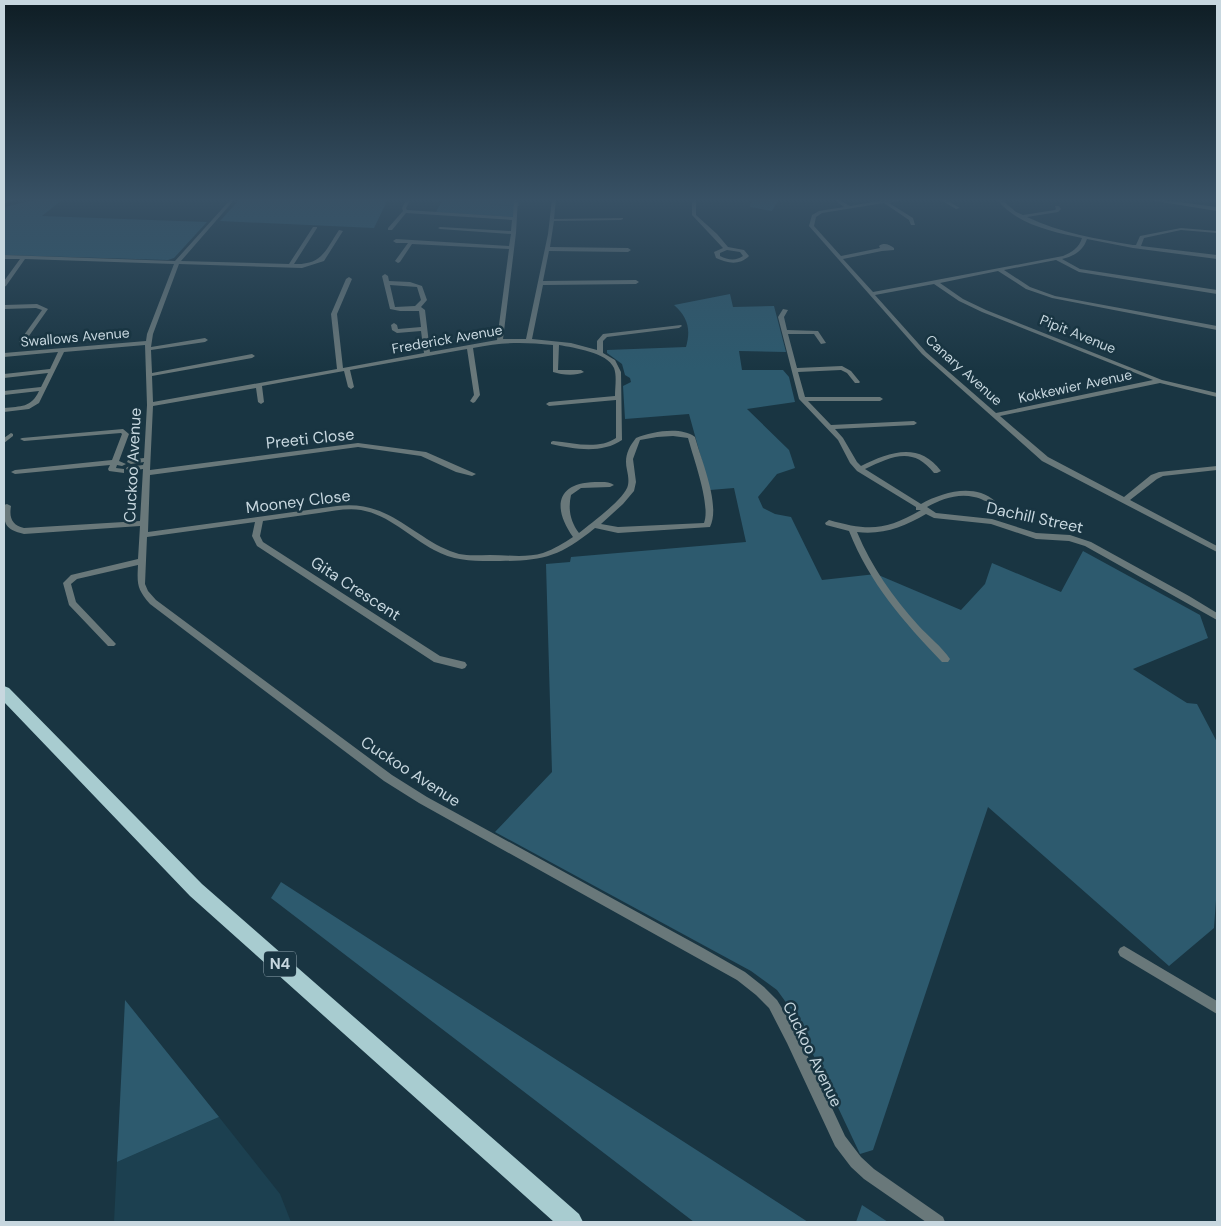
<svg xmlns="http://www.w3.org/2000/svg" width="1221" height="1226" font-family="'DM Sans',sans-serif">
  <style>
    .built { fill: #1c4050 }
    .green { fill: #2d5a6e }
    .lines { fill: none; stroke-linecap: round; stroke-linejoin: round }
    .minor { fill: #69787a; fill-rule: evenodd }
    .tertiary { fill: #69787a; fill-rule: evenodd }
    .trunk { fill: #a8ccd0; fill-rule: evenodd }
    .labels { text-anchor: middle; stroke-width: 5; stroke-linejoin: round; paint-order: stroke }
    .far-street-label { font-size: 14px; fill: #c7d7df; stroke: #193542 }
    .shield { fill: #193542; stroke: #93a6b0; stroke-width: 1 }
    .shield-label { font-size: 15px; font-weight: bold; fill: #c7d7df }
    .street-label { font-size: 16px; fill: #c7d7df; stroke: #193542 }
  </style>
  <rect width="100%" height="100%" fill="#193542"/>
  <path class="built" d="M219 1117 280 1194 291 1222H114L117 1162Z"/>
  <path class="green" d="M38 199H63L42 216 207 222 174 258 168 260 4 255V207Z
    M240 199H388L374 228 220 221Z
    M402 199H519V206L485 204 515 206 513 217 436 212 442 201Z
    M751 199H779L772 211 750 207Z
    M730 294 733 307 774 306 786 352 739 351 742 370H783L789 377 795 402 747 409 789 450 795 468 777 474 758 497 763 508 775 514 791 517 822 580 876 574 961 610 985 584 992 563 1061 592 1083 551 1200 615 1208 638 1133 669 1187 703 1197 704 1217 742V886L1214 928 1169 966 988 807 873 1150 860 1154 793 1012 777 990 751 971 495 832 552 772 546 564 570 562 571 557 746 542 734 488 710 490 689 414 625 419 623 386 631 382 630 378 625 375 622 364 607 353V350L686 347C691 330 688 317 674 305Z
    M281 882 808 1222H694L271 898Z
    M125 1000 219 1117 117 1162Z
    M862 1205 888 1222H856Z"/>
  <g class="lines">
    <path class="minor" d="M13 199H19L4 203V201Z
      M231 199H235L181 261 289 264 313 227H317V228L294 264C322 265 325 251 339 230L343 231 324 261 302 268 179 264 153 334 151 347 205 338 208 340 205 342 151 350 152 373 252 354 255 356 252 358 152 376 153 402 337 369 331 314 346 279 349 277 352 279 337 314 343 368 424 353 421 331 397 333 392 330 391 325 394 323 397 325 398 329 421 327 419 311H400L390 309 382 276 385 274 388 276 389 281 410 282 422 286 427 300 421 307 425 310 430 352 497 340 509 249 412 244 400 262 398 263 395 261 408 243H396L393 241 396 239 509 246 511 234 440 229 438 228 440 227 511 231 512 220 406 213 392 230H388V228L403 211 402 208 406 200 410 201 406 208 407 210 513 217 514 199H518L516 233 503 339H526L548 234 552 199H556L554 219 623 218V219L621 220 554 221 550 247 628 248 631 250 628 252 549 251 543 281 636 280 639 282 636 284 543 285 532 339 571 343 597 350V341L603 334 681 325 682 326 679 328 607 337 603 341V353L615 360 621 372 622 440C602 454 574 449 551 444V442L553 441C574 443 598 450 616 438V400L549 406 546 404 549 402 615 396C615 387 617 376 614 368 607 352 574 348 559 345L558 370H581L584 372C576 376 562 375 553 372V345C523 342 503 342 473 348L480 395 475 402 473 403 470 401 474 395 467 349 350 370 354 387 351 389 348 387 344 371 262 386 264 402 261 404 258 402 256 388 153 406 150 470 358 443 426 452 476 474 472 476 456 472 421 456 358 447 150 475 148 532 337 506C382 500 405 528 441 547 447 550 453 552 459 554 469 556 479 555 490 555 507 555 526 558 543 553 554 549 564 543 573 537 553 509 555 483 595 482 601 482 609 481 614 485L610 487 581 488 571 495C568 509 570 521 579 533 590 524 626 498 628 485 629 480 628 475 627 470 624 457 628 448 636 438 652 432 680 426 695 437 701 460 721 505 710 527L618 533 595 528C556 560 539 561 490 561 470 561 452 560 434 550 410 537 389 515 361 510 347 508 333 511 319 513 300 516 281 518 263 521L260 536 263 542 440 656 465 662 467 665 465 668 462 669 434 662 257 546 252 536 255 522 147 537 145 584 148 591 156 600 392 775 427 797 703 948 745 972 764 987 777 1000 797 1033 845 1136 861 1157 874 1169 943 1217 945 1222H926L864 1179 851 1167 835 1146 787 1043 769 1008 756 995 737 980 419 803 384 781 150 604C137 589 137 584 138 565L77 579 71 584 76 602 116 644 114 646H108L69 605 63 583 71 575 138 559 140 526 24 534C4 529 4 524 4 505L7 504 11 506C9 518 12 525 24 528L140 521 143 469 130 471 126 469 127 467 143 465 144 462 131 464 127 462 128 460 144 458 147 405 145 345 64 352 39 403 29 409 4 412V408C21 406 31 408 39 391L4 395V391L41 387 48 373 4 378V374L50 369 58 352 4 357V353L146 341 147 334 174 264 25 259 6 286 4 287V281L20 259H4V255L175 261ZM390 285 417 287 421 300 415 306 395 307ZM673 436 688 438C693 457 711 505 704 523L618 527 601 524 623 504 634 491 636 482 633 459 640 440 657 437Z
      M692 199H696V215L717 234 728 247 744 250 749 256C739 266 727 263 716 258L714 252 723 248 692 215ZM727 250 740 252 743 256C736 261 728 260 720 256V253Z
      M833 199H838L850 206 884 200 905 199 889 203 913 218 915 225H911L909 220 884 203 822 213 816 217 814 226 841 256 880 248 879 246C884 242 890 245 894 248V250L882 251 843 259 873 292 1063 256C1072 252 1079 248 1082 238 1053 232 1015 224 997 199H1001L1016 212 1023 215 1055 210 1056 209 1055 206H1059L1061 209 1058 212 1027 217C1060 233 1097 239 1133 245H1136L1140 236 1181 228 1217 231V233L1181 230 1144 238 1141 246 1217 255V259L1133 248 1087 239C1083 251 1074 256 1062 259L1080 269 1217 290V294L1079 272 1056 260 1004 270 1030 287 1055 296 1217 326V330L1052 298 1026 289 998 271 940 283 963 299 986 310 1162 380 1217 393V397L1160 383 1000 416 1048 457 1124 497 1151 475 1159 472 1217 466V470L1163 476 1157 479 1130 500 1217 546V552L1042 461 922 354 809 226 812 215 819 211 844 207ZM934 284 959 301 982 312 1153 380 996 413 926 352 875 295Z
      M939 199H944L960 208 956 209Z
      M37 304 48 309 24 343H20L19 342 42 310 36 308 4 309V305Z
      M783 309 788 310 784 317 787 330 818 331 826 343 821 344 814 334H788L797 368 842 366 851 371 860 382 859 383H855L847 373 841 370 798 372 805 397H880L883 399 880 401H808L831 425 914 421 917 423 914 425 835 429 843 438 857 462 861 466C889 452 919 441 941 471L937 473H934C913 446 892 456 865 469L921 504C943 492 974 483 995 501L994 503C987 503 981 498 974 497 958 493 941 499 927 507L936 513 992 519 1036 533 1070 535 1091 542 1189 596 1217 613V620L1085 546 1069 541 1036 539 991 524 934 518 926 514C904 527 883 535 857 532 872 568 893 597 918 625 928 636 942 647 950 659L948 662H942C903 621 870 584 849 531L826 525 825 523 829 520C868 531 885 531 921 510H916V507L857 471 850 463 838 440 799 399 778 317Z
      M123 429 129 434 119 461 126 464 122 466 117 465 116 468 124 469V473L109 471 108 469 110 465 15 474 11 472 15 470 112 460 122 434 121 433 24 441 20 439 22 438Z
      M11 433 13 434V436L4 443V438Z
      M1124 946 1217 1001V1014L1120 956 1118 952 1120 948Z"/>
    <path class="tertiary" d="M1143 199H1155L1217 207V211Z"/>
    <path class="trunk" d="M4 686 9 688 202 884 579 1214 583 1222H554L190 896 4 702Z"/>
  </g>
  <linearGradient id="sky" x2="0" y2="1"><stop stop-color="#0e1d24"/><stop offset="0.54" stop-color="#385165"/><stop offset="1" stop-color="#385165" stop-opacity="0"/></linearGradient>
  <rect width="1221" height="370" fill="url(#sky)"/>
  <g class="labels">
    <g class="far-street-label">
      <text transform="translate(1078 334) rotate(22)" y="5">Pipit Avenue</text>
      <text transform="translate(75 337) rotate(-5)" y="5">Swallows Avenue</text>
      <text transform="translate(447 339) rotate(-10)" y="5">Frederick Avenue</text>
      <text transform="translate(964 370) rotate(42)" y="5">Canary Avenue</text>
      <text transform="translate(1075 386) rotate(-12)" y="5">Kokkewier Avenue</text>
    </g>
    <rect class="shield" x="264" y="951.5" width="32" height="25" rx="4"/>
    <g class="shield-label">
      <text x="280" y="969">N4</text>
    </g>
    <g class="street-label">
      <text transform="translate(310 438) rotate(-6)" y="6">Preeti Close</text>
      <text transform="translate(132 465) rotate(-87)" y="6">Cuckoo Avenue</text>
      <text transform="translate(298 501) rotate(-7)" y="6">Mooney Close</text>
      <text transform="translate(1035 517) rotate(12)" y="6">Dachill Street</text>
      <text transform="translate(356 588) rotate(33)" y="6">Gita Crescent</text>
      <text transform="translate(411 771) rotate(33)" y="6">Cuckoo Avenue</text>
      <text transform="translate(813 1054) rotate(64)" y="6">Cuckoo Avenue</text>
    </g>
  </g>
  <rect width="1221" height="1226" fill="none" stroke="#c7d7df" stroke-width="10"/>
</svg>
